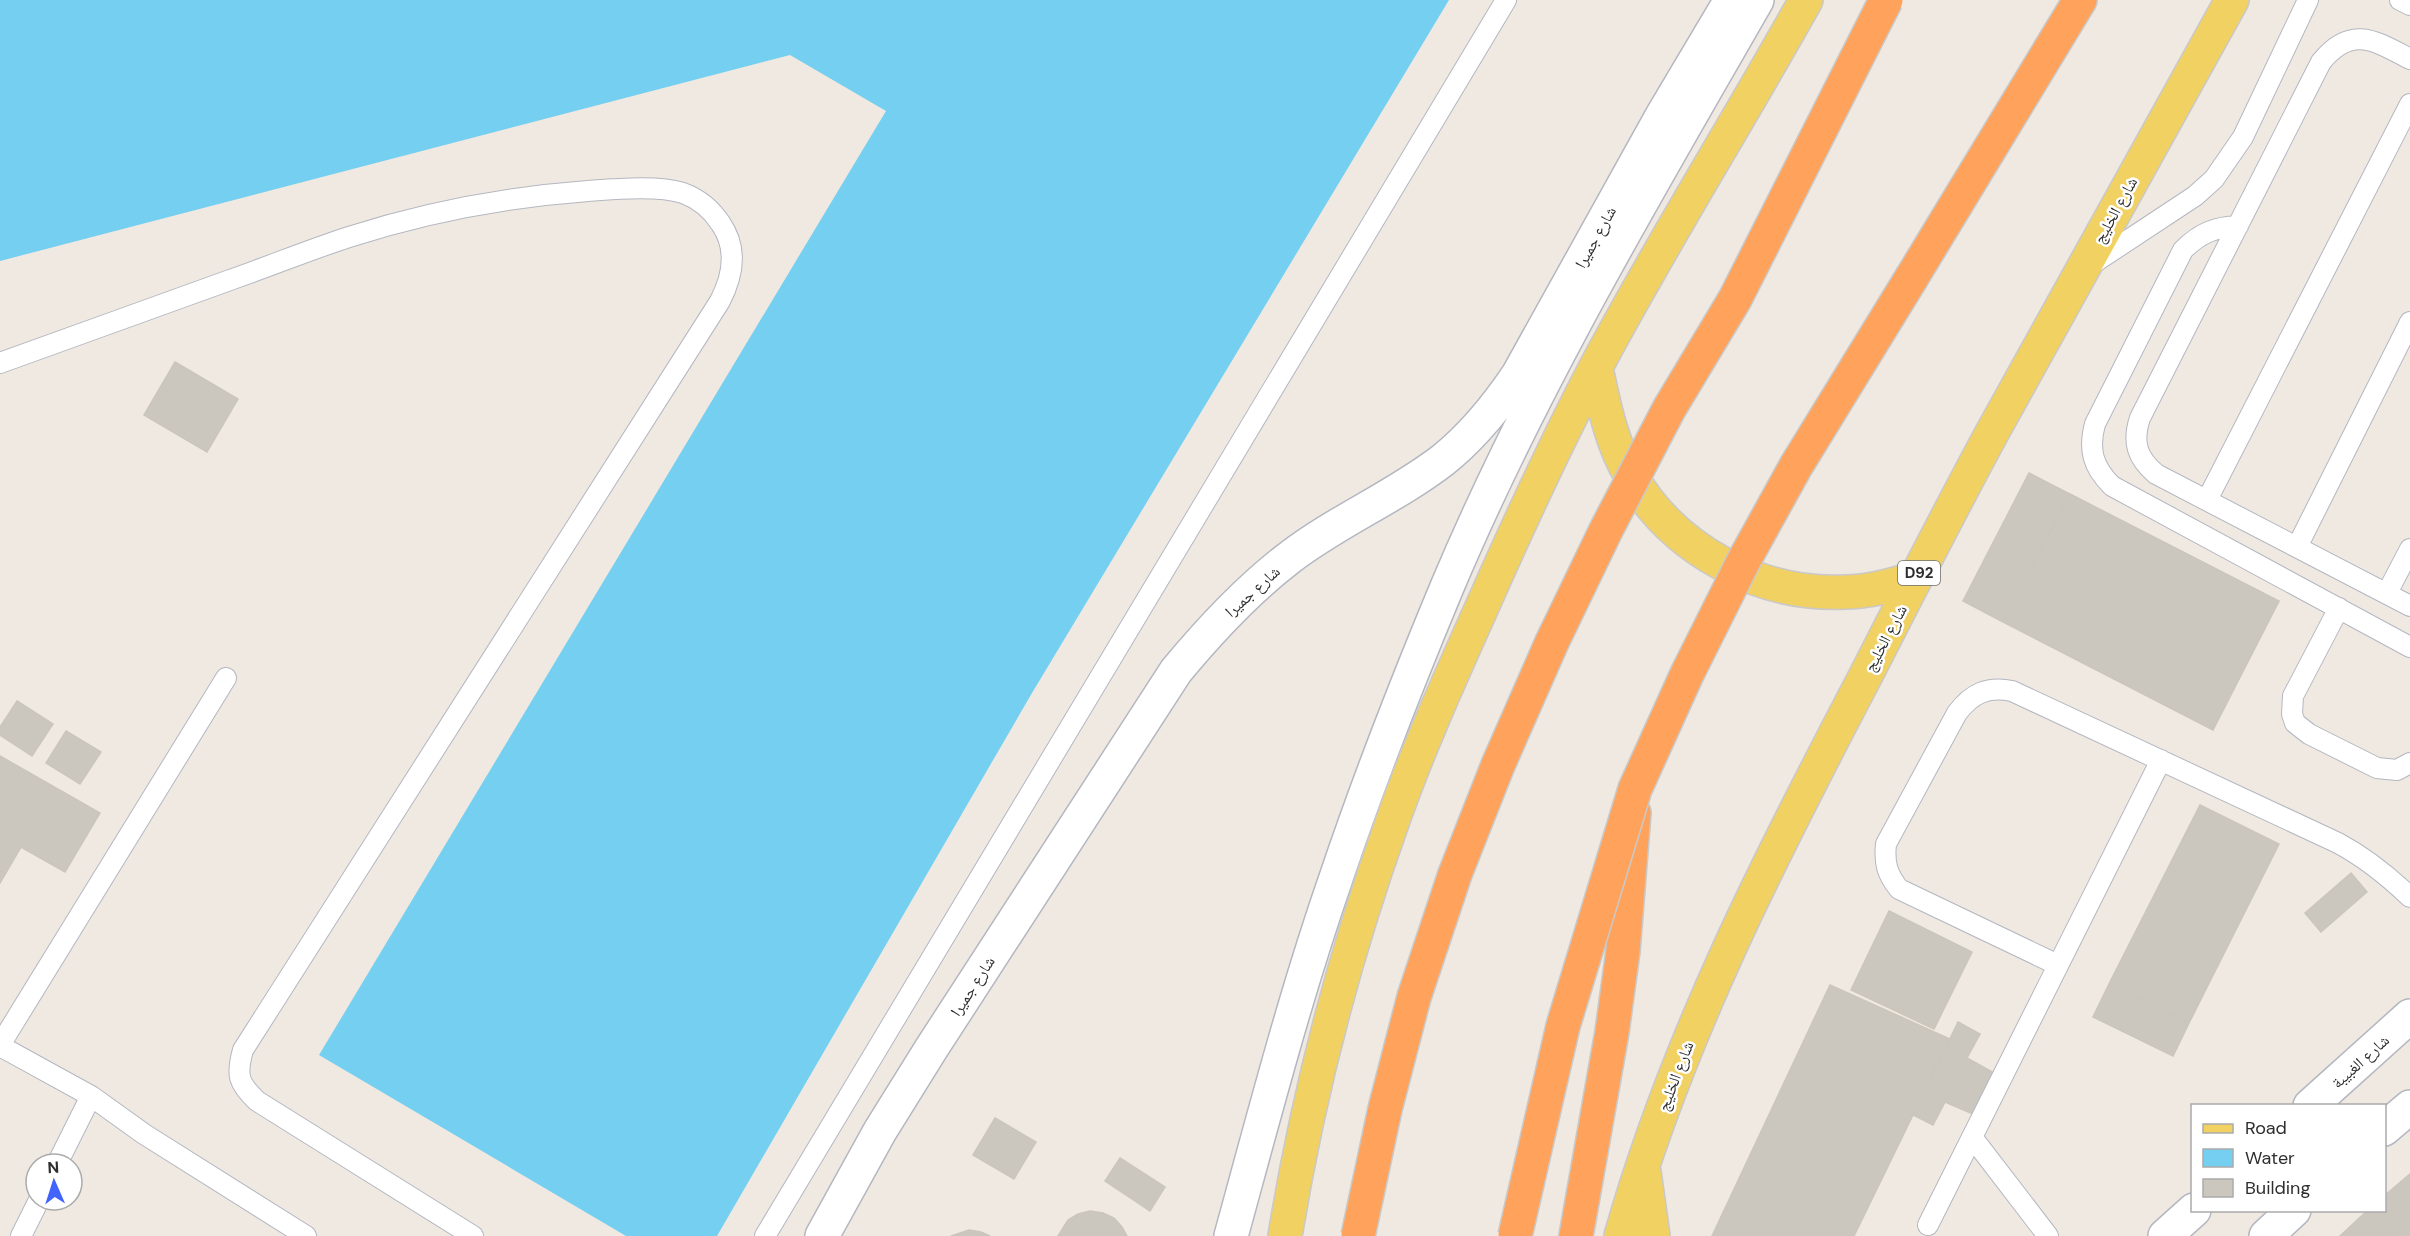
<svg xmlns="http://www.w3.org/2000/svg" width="2410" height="1236" font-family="'DM Sans','Noto Naskh Arabic',sans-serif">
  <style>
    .water { fill: #75cff0 }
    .building { fill: #cbc7bf; stroke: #cbc5ba; stroke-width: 1.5 }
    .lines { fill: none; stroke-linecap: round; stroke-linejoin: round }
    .lane-casing { stroke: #b4b7c1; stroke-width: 22 }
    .secondary-casing { stroke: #b4b7c1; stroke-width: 36 }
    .primary-casing { stroke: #c9c9c9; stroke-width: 36 }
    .highway-casing { stroke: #c9c9c9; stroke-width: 36 }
    .lane { stroke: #fff; stroke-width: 20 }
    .secondary { stroke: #fff; stroke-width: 33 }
    .primary { stroke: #f2d163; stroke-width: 33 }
    .highway { stroke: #ffa35c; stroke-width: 33 }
    .highway-bridge-casing { stroke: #c9c9c9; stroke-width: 36; stroke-linecap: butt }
    .highway-bridge { stroke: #ffa35c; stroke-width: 33 }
    .labels { text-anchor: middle; stroke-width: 5; stroke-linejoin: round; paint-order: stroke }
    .shield { fill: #fff; stroke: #6d6d6d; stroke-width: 1.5 }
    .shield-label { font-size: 15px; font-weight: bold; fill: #2e2e2e }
    .street-label { font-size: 16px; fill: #2e2e2e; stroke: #fff }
  </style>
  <rect width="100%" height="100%" fill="#efe9e1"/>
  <path class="water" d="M0 0H1449L1032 693 717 1236H626L319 1055 886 111 790 55 0 261Z"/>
  <path class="building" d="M175 362 238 399 207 452 144 415Z
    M2029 473 2070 494 2003 622 1963 601Z
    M2070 494 2279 601 2213 730 2003 622Z
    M17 701 53 724 32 756 0 735V727Z
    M66 731 101 752 80 784 46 763Z
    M0 756 100 813 65 872 21 847 0 883Z
    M2200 805 2279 844 2189 1023 2109 984Z
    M2351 873 2367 892 2321 932 2305 913Z
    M1889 911 1972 952 1934 1029 1851 990Z
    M2109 984 2189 1023 2173 1056 2093 1017Z
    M1830 985 1950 1039 1854 1236H1712Z
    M1958 1022 1980 1034 1967 1058 1996 1074 1973 1114 1945 1102 1933 1125 1913 1115Z
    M995 1118 1036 1142 1014 1179 973 1155Z
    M1120 1158 1165 1187 1150 1211 1105 1181Z
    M2410 1174V1236H2340L2368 1210H2384V1196Z
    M1090 1211 1103 1213 1114 1218 1122 1227 1127 1236H1058L1068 1220 1078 1214Z
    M969 1230 981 1232 990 1236H951Z"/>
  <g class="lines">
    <defs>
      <path id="lane" d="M2400 0 2410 5
        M2410 59C2374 40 2351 25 2321 62L2140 418C2132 442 2137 458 2156 474L2410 606
        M2238 226C2215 227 2200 233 2183 250L2095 424C2088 450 2093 467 2112 486L2410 647
        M2092 264 2195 196 2214 179 2243 137 2308 0
        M0 363C77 335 153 308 230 280 270 266 309 250 349 237 427 212 507 197 588 191 615 189 658 185 683 193 699 199 712 210 721 224 738 249 733 276 720 301L243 1050C236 1075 238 1083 257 1101L473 1236
        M2207 500 2410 104
        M2297 547 2410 322
        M2387 593 2410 549
        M2339 608 2293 696 2292 714 2295 723 2309 734 2377 768 2397 770 2410 763
        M2058 965 1899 889C1887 874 1884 863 1886 844L1957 713C1972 693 1988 686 2012 691L2338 843C2366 858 2387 875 2410 897
        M0 1045 226 678
        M0 1046 91 1096 144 1134 306 1236
        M1972 1137 2048 1236
        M57 1164 91 1096
        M1928 1225 2161 760
        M21 1236 39 1200
        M765 1236 1506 0"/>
      <path id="secondary" d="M2310 1106 2410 1016
        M2384 1129 2410 1107
        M822 1236 880 1131 931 1049 1176 671C1210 630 1246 591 1289 558 1337 521 1395 497 1443 460 1473 436 1497 406 1518 375L1662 116 1731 0
        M1231 1236C1264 1116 1295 996 1336 878 1369 780 1407 683 1447 587 1533 383 1647 192 1757 0
        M2165 1236 2194 1210
        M2266 1236 2294 1210"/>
      <path id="primary" d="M1596 368C1604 405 1611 443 1631 476 1674 550 1759 596 1845 592 1869 592 1893 585 1916 578
        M1644 1172 1653 1236
        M1285 1236C1308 1095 1344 957 1392 823 1419 746 1453 672 1486 598 1521 519 1557 441 1597 365 1663 241 1738 122 1806 0
        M1621 1236C1677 1039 1770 858 1865 677 1907 595 1949 512 1993 431 2072 287 2153 144 2232 0"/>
      <path id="highway" d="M1912 277 2080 0
        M1576 1236 1612 1032 1623 951 1634 813"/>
    </defs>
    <use href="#lane" class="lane-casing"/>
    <use href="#secondary" class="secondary-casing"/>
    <use href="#primary" class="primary-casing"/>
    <use href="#highway" class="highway-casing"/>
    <use href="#lane" class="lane"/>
    <use href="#secondary" class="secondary"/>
    <use href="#primary" class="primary"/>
    <use href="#highway" class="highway"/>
    <defs>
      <path id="highway-bridge" d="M1358 1236 1385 1109 1414 997 1455 874 1498 765 1552 642 1606 530 1669 409 1735 299 1886 0
        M1515 1236 1563 1026 1635 789 1687 674 1743 562 1796 466 1912 277"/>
    </defs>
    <use href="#highway-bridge" class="highway-bridge-casing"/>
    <use href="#highway-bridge" class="highway-bridge"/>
  </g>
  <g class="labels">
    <rect class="shield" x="1898" y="561" width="42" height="24" rx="4.5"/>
    <g class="shield-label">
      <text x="1919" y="578">D92</text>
    </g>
    <g class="street-label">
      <text transform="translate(2115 210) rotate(-61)" y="6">شارع الخليج</text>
      <text transform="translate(1595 237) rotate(-61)" y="6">شارع جميرا</text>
      <text transform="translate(1252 591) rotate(-42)" y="6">شارع جميرا</text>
      <text transform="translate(1885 638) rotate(-62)" y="6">شارع الخليج</text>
      <text transform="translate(972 986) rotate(-57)" y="6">شارع جميرا</text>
      <text transform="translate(2360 1061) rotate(-42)" y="6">شارع الغبيبة</text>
      <text transform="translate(1675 1076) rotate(-69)" y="6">شارع الخليج</text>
    </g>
  </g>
  <rect x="2191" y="1104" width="195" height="108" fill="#ffffff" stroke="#ababab" stroke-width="1.5"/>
  <rect x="2203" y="1124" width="30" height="9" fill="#f2d163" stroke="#ababab" stroke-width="1.5"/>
  <text x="2245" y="1134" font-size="18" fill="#2e2e2e">Road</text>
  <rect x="2203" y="1149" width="30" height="18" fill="#75cff0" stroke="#ababab" stroke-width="1.5"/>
  <text x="2245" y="1164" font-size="18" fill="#2e2e2e">Water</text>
  <rect x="2203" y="1179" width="30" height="18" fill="#cbc7bf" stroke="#ababab" stroke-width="1.5"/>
  <text x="2245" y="1194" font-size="18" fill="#2e2e2e">Building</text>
  <g transform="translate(54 1182) rotate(357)"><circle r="28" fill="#ffffff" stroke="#ababab" stroke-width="1.5"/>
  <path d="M0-4.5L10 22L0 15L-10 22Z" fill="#4264fb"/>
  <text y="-9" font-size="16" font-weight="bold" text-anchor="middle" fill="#2e2e2e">N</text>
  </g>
</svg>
